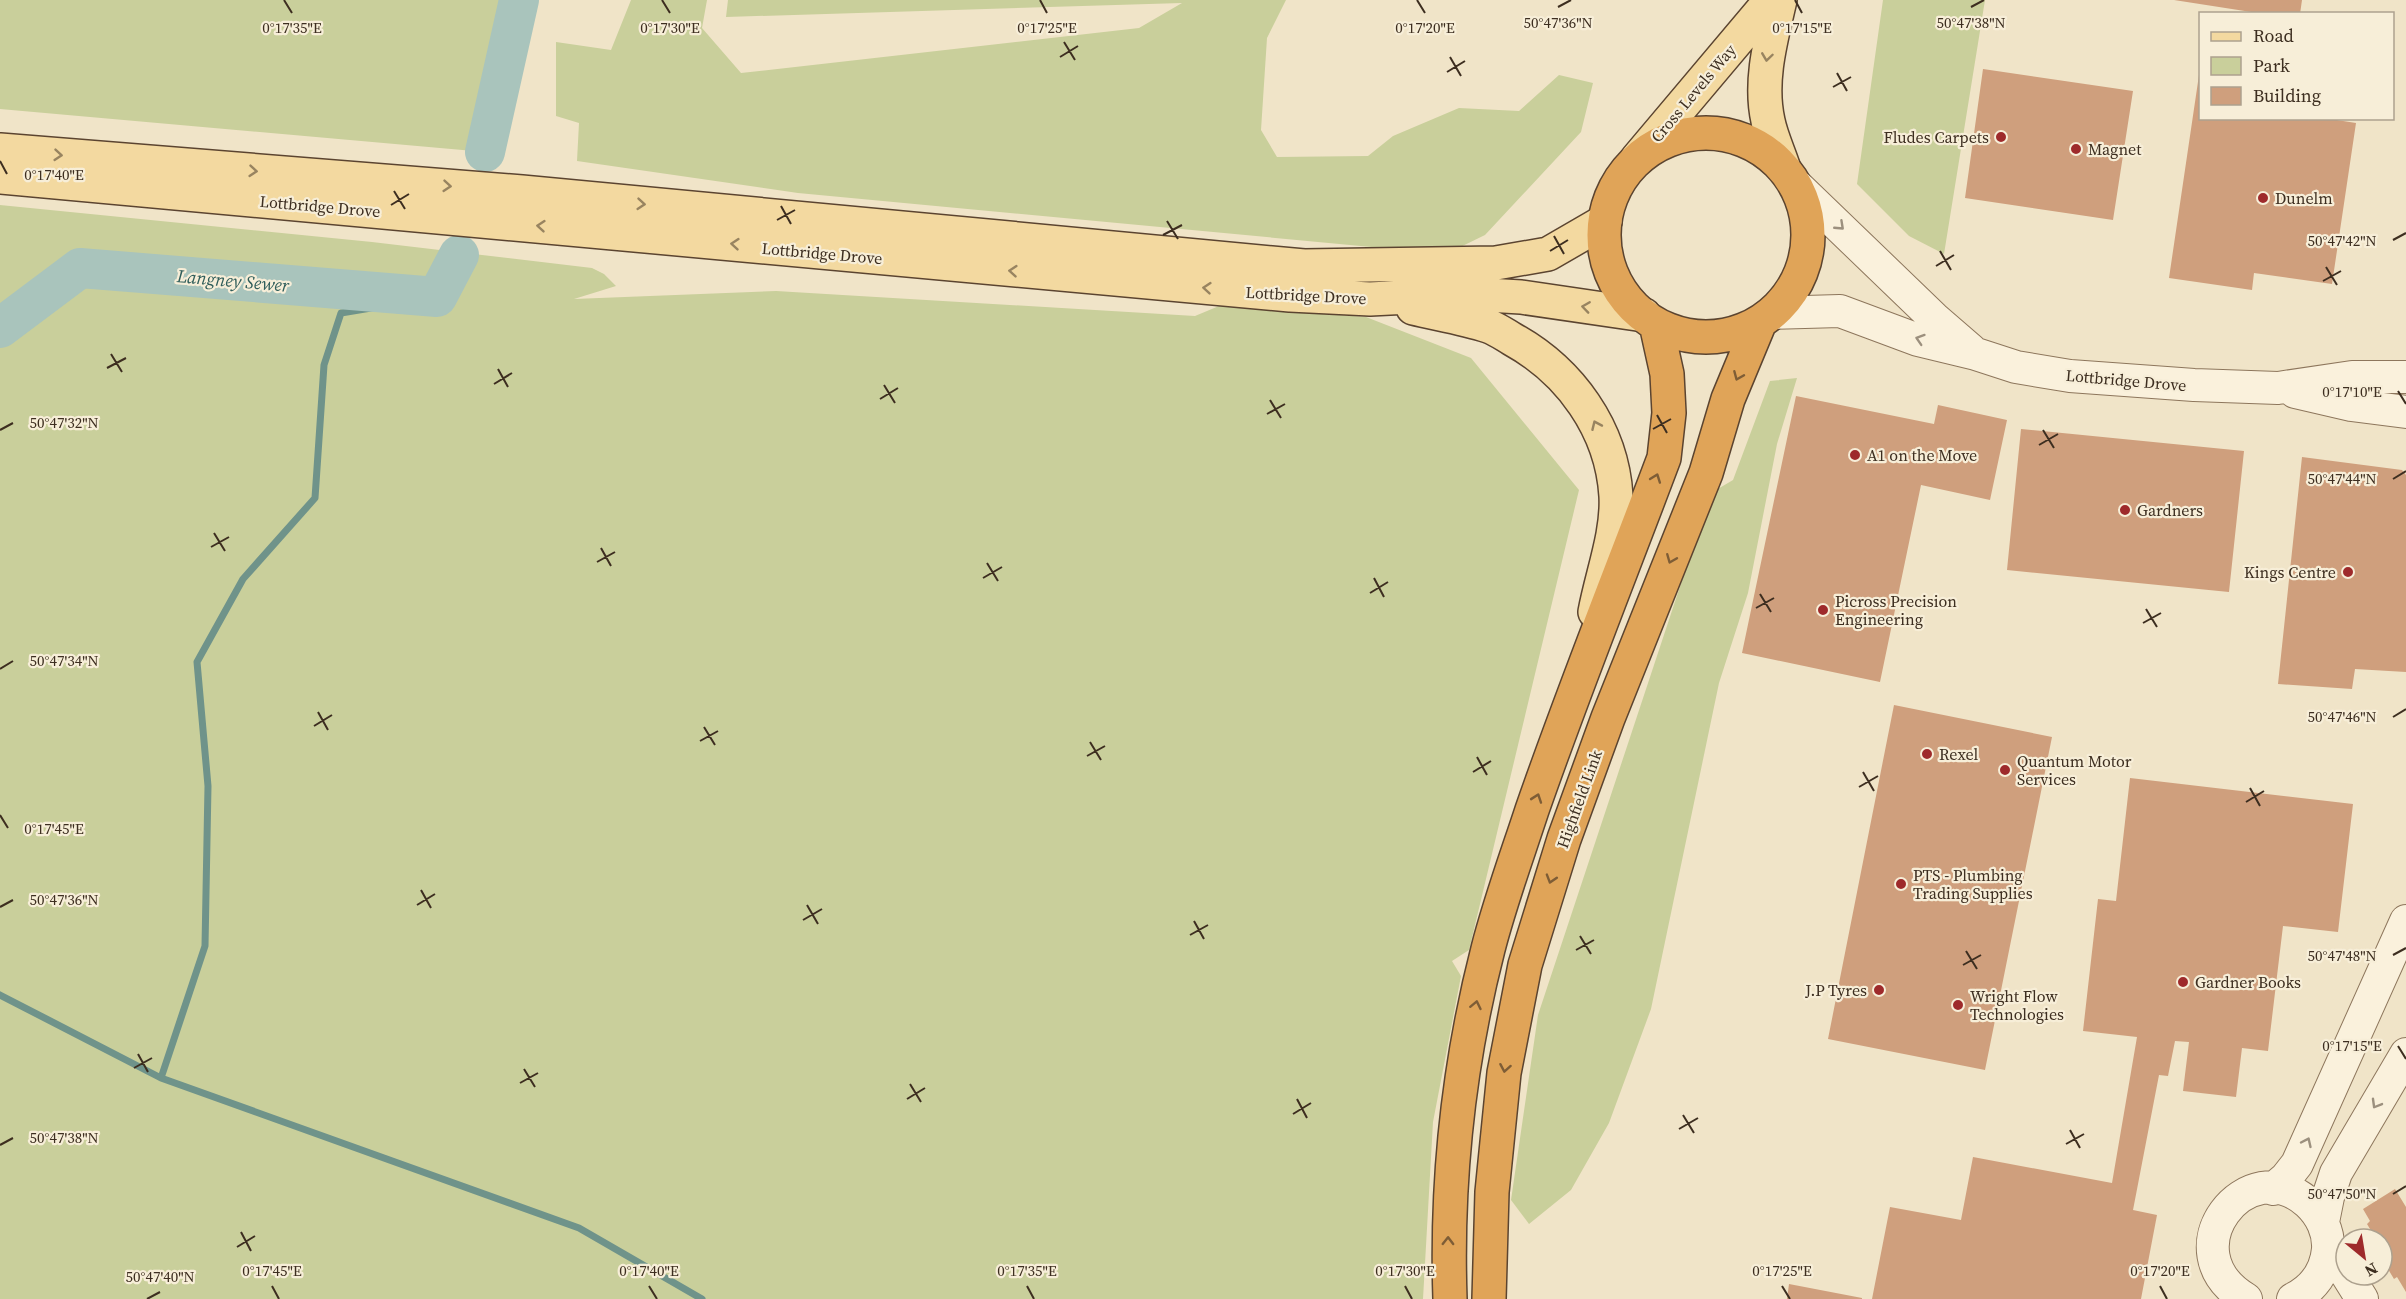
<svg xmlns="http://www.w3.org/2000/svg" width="2406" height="1299" font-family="'Source Serif 4',serif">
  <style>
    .green { fill: #c9cf9b }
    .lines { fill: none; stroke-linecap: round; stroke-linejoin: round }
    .stream { stroke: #6f938a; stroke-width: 7 }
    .river { stroke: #a9c4bc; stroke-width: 40 }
    .building { fill: #cf9f7d }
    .minor-casing { stroke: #8d765c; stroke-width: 34 }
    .major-casing { stroke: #5b4430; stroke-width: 36 }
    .highway-casing { stroke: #5b4430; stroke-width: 36 }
    .minor { stroke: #faf1dc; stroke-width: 32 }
    .major { stroke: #f3d9a0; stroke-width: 33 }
    .highway { stroke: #e0a458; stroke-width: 33 }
    .oneway { stroke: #988460 }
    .oneway2 { stroke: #9c907e }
    .oneway3 { stroke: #7e5d36 }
    .ticks { fill: none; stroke: #3d2e20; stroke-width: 2 }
    .poi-dot { fill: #9e2a2b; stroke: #f7eed8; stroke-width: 2 }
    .labels { text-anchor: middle; stroke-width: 4.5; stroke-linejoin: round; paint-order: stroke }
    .street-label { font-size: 16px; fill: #3d2e20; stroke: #f7eed8 }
    .poi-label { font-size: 16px; fill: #3d2e20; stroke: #f7eed8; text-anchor: start }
    .water-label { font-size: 18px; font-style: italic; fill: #2f5d5a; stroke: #f7eed8 }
    .ticks-label { font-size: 15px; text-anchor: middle; fill: #3d2e20; stroke: #f7eed8; stroke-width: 4.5; stroke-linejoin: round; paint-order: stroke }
  </style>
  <rect width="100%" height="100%" fill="#f0e4c8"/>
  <path class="green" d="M0 0H519L485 152 0 109Z
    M631 0H707L702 28 741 73 1139 28 1182 3 726 17 728 0H1286L1267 38 1261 130 1277 157 1368 156 1393 136 1459 108 1519 111 1559 75 1593 83 1581 132 1485 235 1446 254 798 193 577 161 579 123 556 116V42L611 50Z
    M1883 0H1985L1944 254 1909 236 1857 184Z
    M0 205 372 242 592 268 604 274 616 286 574 299 776 291 1195 316 1219 306 1366 317 1471 358 1579 490 1469 950 1452 961 1461 976 1433 1122 1423 1299H0Z
    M1797 378 1777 444 1748 593 1719 683 1651 1009 1609 1123 1571 1190 1529 1224 1511 1200 1538 1015 1711 493 1733 480 1770 381Z"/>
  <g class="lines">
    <path class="stream" d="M0 995 161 1078 579 1228 702 1299
      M161 1078 205 946 208 786 197 662 243 579 315 498 324 365 341 313 437 297"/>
    <path class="river" d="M485 152 519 0
      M0 328 80 268 437 297 459 255"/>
  </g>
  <path class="building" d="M2174 0H2302L2300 14H2264Z
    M1983 69 2133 91 2113 220 1965 198Z
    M2199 75 2200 118H2324L2356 123 2332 284 2254 273 2252 290 2169 278Z
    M1796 396 1934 424 1938 405 2007 420 1990 500 1921 485 1880 682 1742 653Z
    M2021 429 2244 451 2229 592 2007 570Z
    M2302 457 2402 470 2406 475V672L2355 669 2352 689 2278 684Z
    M1894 705 2052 737 1985 1070 1828 1039Z
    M2130 778 2353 804 2338 932 2283 926 2268 1051 2242 1048 2236 1097 2183 1091 2189 1042 2175 1041 2168 1076 2159 1075 2133 1210 2157 1215 2141 1299H1872L1890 1207 1961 1220 1973 1157 2112 1183 2137 1037 2083 1031 2098 899 2116 901Z
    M2395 1189 2406 1207V1292L2397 1277 2394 1279 2382 1259V1239H2376L2367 1224 2370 1221 2363 1209Z
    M1789 1284 1862 1298V1299H1787Z"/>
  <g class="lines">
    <defs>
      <path id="minor" d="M1797 186 1934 318 1971 350
        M1772 313 1840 311 1918 340 1976 354 2016 367 2070 376 2194 385 2278 388 2352 377H2406
        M2295 392 2351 405 2406 412
        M2273 1189 2286 1178 2297 1164 2406 921
        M2323 1222 2328 1197 2336 1173 2406 1054
        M2347 1275 2362 1299
        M2246 1299C2166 1251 2248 1148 2308 1203 2321 1215 2329 1232 2328 1249 2326 1271 2313 1289 2293 1299"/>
      <path id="major" d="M1780 0C1771 39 1759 81 1768 121 1771 136 1778 151 1783 166
        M0 150 522 192 1304 266 1496 263 1548 254 1605 221
        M1637 159 1771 0
        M0 177 1290 295 1370 299 1469 294 1521 297 1644 315
        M1413 308C1438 314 1464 318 1488 326 1497 329 1505 335 1512 339 1570 371 1612 429 1616 496 1618 534 1602 574 1595 612"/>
      <path id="highway" d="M1604 235a102 102 0 1 1 204 0a102 102 0 1 1-204 0Z
        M1450 1299C1446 1182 1459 1062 1488 949 1500 902 1517 856 1532 810 1573 692 1620 575 1664 458L1669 413 1667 374 1656 324
        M1489 1299 1492 1192 1504 1073 1525 965 1564 839 1608 718 1706 473 1728 399 1760 322"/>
    </defs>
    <use href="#minor" class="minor-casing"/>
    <use href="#major" class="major-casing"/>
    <use href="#highway" class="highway-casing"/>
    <use href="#minor" class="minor"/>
    <use href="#major" class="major"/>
    <use href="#highway" class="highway"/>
  </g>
  <defs><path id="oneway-chevron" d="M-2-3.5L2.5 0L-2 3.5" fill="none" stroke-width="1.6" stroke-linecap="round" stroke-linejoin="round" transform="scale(1.5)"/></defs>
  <g class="oneway">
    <use href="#oneway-chevron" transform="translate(1767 57) rotate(98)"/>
    <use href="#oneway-chevron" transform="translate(58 155) rotate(5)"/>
    <use href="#oneway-chevron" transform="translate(253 171) rotate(5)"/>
    <use href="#oneway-chevron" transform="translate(447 186) rotate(5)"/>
    <use href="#oneway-chevron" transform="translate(641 204) rotate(5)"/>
    <use href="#oneway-chevron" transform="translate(541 226) rotate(-175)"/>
    <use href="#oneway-chevron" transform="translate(735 244) rotate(-175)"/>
    <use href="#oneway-chevron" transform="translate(1013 271) rotate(-175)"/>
    <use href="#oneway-chevron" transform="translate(1207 288) rotate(-175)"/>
    <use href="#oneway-chevron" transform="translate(1586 307) rotate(-172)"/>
    <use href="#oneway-chevron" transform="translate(1596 425) rotate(-114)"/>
  </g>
  <g class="oneway2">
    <use href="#oneway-chevron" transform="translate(1840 226) rotate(43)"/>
    <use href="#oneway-chevron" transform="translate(1920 339) rotate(-162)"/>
    <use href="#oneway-chevron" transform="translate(2376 1104) rotate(120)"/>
    <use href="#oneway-chevron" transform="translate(2307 1142) rotate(-65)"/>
  </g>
  <g class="oneway3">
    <use href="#oneway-chevron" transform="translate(1738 376) rotate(113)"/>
    <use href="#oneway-chevron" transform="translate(1656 478) rotate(-70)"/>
    <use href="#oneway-chevron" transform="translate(1671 559) rotate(112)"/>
    <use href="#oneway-chevron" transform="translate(1537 798) rotate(-71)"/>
    <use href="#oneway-chevron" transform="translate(1551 879) rotate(107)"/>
    <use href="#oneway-chevron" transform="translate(1476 1005) rotate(-78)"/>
    <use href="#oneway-chevron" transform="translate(1505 1068) rotate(100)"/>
    <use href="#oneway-chevron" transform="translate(1448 1241) rotate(-89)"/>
  </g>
  <path class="ticks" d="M284 0 292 13M662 0 670 13M1040 0 1047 13M1417 0 1425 13M1795 0 1802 13M1558 7 1571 0M1971 7 1984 0M1064 42 1075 60M1060 57 1078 46M1450 57 1461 76M1447 72 1465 61M1837 73 1847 91M1833 87 1851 77M0 161 7 174M394 191 405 209M391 205 409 194M781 206 791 224M777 220 795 210M1167 221 1178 239M1163 235 1182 225M1554 236 1564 254M2393 240 2406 233M1550 251 1568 240M1940 251 1951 270M1936 266 1954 255M2326 267 2337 285M2323 281 2341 271M111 354 122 372M107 368 126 358M498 369 508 387M494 384 512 373M884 385 895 403M2398 391 2406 404M880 399 898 388M1270 400 1281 418M1267 414 1285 404M1657 415 1667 433M1653 429 1671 419M0 430 13 423M2043 430 2054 448M2039 445 2058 434M2393 479 2406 471M214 533 225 551M211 547 229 537M601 548 611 566M597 562 615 552M987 563 998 581M983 578 1002 567M1374 578 1384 597M1370 593 1388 582M1760 594 1771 612M1756 608 1774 598M2146 609 2157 627M2143 623 2161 613M0 669 13 661M318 712 328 730M2393 717 2406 709M314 726 332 715M704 727 715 745M700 741 718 731M1090 742 1101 760M1087 756 1105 746M1477 757 1487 775M1473 772 1491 761M1863 772 1874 791M1859 787 1878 776M2250 788 2260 806M2246 802 2264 791M0 815 8 828M421 890 431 908M417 905 435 894M807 905 818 924M0 907 13 900M803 920 822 909M1194 921 1204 939M1190 935 1208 925M1580 936 1591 954M1576 950 1594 940M1966 951 1977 969M2393 955 2406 948M1963 965 1981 955M2398 1046 2406 1059M138 1054 148 1072M134 1068 152 1058M524 1069 535 1087M520 1083 538 1073M910 1084 921 1102M907 1099 925 1088M1297 1099 1307 1118M1293 1114 1311 1103M1683 1115 1694 1133M1679 1129 1698 1118M2070 1130 2080 1148M2066 1144 2084 1134M0 1145 13 1138M2393 1194 2406 1186M241 1232 251 1251M237 1247 255 1236M272 1286 279 1299M649 1286 657 1299M1027 1286 1034 1299M1405 1286 1412 1299M1782 1286 1790 1299M2160 1286 2167 1299M147 1299 160 1292"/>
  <g class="poi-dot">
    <circle cx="2001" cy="137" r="6"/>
    <circle cx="2076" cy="149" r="6"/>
    <circle cx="2263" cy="198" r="6"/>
    <circle cx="1855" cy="455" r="6"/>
    <circle cx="2125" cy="510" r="6"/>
    <circle cx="2348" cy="572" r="6"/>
    <circle cx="1823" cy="610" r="6"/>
    <circle cx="1927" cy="754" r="6"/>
    <circle cx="2005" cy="770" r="6"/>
    <circle cx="1901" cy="884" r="6"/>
    <circle cx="2183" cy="982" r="6"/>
    <circle cx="1879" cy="990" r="6"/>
    <circle cx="1958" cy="1005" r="6"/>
  </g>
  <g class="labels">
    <g class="street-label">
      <text transform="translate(1693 93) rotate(-50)" y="6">Cross Levels Way</text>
      <text transform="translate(320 206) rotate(5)" y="6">Lottbridge Drove</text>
      <text transform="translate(822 253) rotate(5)" y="6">Lottbridge Drove</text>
      <text transform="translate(1306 295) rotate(3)" y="6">Lottbridge Drove</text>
      <text transform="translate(2126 380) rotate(5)" y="6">Lottbridge Drove</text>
      <text transform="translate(1579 799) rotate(-70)" y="6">Highfield Link</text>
    </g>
    <g class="poi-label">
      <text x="1989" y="143" text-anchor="end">Fludes Carpets</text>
      <text x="2088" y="155">Magnet</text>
      <text x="2275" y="204">Dunelm</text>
      <text x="1867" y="461">A1 on the Move</text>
      <text x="2137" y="516">Gardners</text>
      <text x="2336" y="578" text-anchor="end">Kings Centre</text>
      <text x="1835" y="607">Picross Precision<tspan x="1835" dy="18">Engineering</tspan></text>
      <text x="1939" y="760">Rexel</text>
      <text x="2017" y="767">Quantum Motor<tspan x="2017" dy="18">Services</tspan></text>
      <text x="1913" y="881">PTS - Plumbing<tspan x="1913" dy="18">Trading Supplies</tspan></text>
      <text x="2195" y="988">Gardner Books</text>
      <text x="1867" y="996" text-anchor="end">J.P Tyres</text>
      <text x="1970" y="1002">Wright Flow<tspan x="1970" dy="18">Technologies</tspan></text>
    </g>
    <g class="water-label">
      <text transform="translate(233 281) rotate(5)" y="6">Langney Sewer</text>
    </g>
  </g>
  <g class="ticks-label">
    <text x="1971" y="28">50°47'38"N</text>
    <text x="1558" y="28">50°47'36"N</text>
    <text x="292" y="33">0°17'35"E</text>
    <text x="670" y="33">0°17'30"E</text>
    <text x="1047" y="33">0°17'25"E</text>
    <text x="1425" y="33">0°17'20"E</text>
    <text x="1802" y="33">0°17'15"E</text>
    <text x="54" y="180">0°17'40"E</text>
    <text x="2342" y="246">50°47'42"N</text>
    <text x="2352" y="397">0°17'10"E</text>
    <text x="64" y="428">50°47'32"N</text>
    <text x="2342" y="484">50°47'44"N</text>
    <text x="64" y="666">50°47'34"N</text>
    <text x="2342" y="722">50°47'46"N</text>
    <text x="54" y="834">0°17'45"E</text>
    <text x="64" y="905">50°47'36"N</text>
    <text x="2342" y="961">50°47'48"N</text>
    <text x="2352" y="1051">0°17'15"E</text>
    <text x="64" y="1143">50°47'38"N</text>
    <text x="2342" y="1199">50°47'50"N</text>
    <text x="272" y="1276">0°17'45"E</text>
    <text x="649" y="1276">0°17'40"E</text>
    <text x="1027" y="1276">0°17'35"E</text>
    <text x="1405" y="1276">0°17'30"E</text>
    <text x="1782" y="1276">0°17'25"E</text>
    <text x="2160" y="1276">0°17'20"E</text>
    <text x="160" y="1282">50°47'40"N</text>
  </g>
  <rect x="2199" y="12" width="195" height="108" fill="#f7eed8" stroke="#ada18e" stroke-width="1.5"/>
  <rect x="2211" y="32" width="30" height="9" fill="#f3d9a0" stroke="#ada18e" stroke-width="1.5"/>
  <text x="2253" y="42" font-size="18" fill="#3d2e20">Road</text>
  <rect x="2211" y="57" width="30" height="18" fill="#c9cf9b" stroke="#ada18e" stroke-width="1.5"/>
  <text x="2253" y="72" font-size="18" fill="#3d2e20">Park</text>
  <rect x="2211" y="87" width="30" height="18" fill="#cf9f7d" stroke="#ada18e" stroke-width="1.5"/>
  <text x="2253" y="102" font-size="18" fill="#3d2e20">Building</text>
  <g transform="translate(2364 1257) rotate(150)"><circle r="28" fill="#f7eed8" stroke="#ada18e" stroke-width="1.5"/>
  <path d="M0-4.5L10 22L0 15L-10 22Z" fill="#9e2a2b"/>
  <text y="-9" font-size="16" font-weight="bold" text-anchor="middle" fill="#3d2e20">N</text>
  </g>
</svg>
